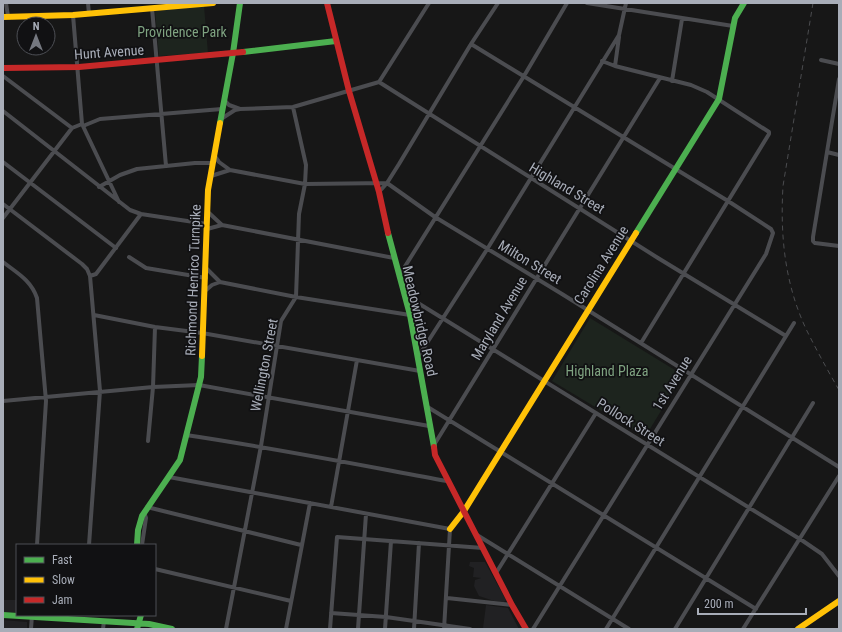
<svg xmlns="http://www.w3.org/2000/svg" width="842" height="632" font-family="'Roboto Condensed',sans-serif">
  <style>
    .built { fill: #212123 }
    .green { fill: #1d241e }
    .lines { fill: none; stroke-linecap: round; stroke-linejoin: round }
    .street { stroke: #4b4c50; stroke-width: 4 }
    .fast { stroke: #4caf50; stroke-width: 6 }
    .slow { stroke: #ffc107; stroke-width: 6 }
    .jam { stroke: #c62828; stroke-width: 6 }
    .rail { stroke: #4b4c4f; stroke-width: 1; stroke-dasharray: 5 4; stroke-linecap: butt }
    .labels { text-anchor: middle; stroke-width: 3.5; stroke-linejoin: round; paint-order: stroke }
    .park-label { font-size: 14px; fill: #7fa381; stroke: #111113 }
    .street-label { font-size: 14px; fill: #a8adb8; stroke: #111113 }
  </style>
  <rect width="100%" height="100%" fill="#171717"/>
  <path class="built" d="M470 562H485L506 600 504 602 494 601 479 596 474 586 475 580 481 578 473 577 474 568 469 566Z
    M4 600H17V612H4Z
    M486 605 508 608 519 629 483 628Z
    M3 620 27 622V629H3Z"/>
  <path class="green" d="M204 6 208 53 159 56 155 11Z
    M590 318 683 375 645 437 552 381Z"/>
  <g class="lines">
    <path class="street" d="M6 3 8 16
      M88 3 89 14
      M587 3 733 26
      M152 8 166 166
      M73 15 82 124 119 202
      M471 44 728 201 771 229 773 233 766 254 533 629
      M821 60 839 64
      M602 61 615 66 691 85 707 92 769 132V134L641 343
      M615 66 619 37
      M3 76 72 128
      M839 79 813 237V241L815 243 839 246
      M672 81 682 19
      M379 82 658 258 786 336
      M224 100 229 105 240 109
      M3 111 130 210 141 214 207 224
      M221 119 235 110 240 109 293 107 379 82 429 3
      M83 126 100 119 222 109
      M827 152 839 155
      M214 155 219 162 230 170 305 184 387 183 435 217 562 294 839 467
      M3 162 116 248
      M211 176 230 170
      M99 187 120 175 137 169 195 163H213
      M379 192 387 183 399 164 471 44 498 3
      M3 204 82 264 87 269 90 276 100 391 89 545
      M208 212 222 225
      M3 218 72 128 82 124
      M207 229 222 225 394 258
      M129 257 146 268 206 278
      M3 262C17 273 31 280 37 298L46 401 37 545
      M206 268 220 282 296 297 410 315
      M90 276 96 274 141 214
      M399 276 524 76 567 3
      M205 291 212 285 220 282
      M405 295 803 541 822 554 839 576
      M94 315 155 327 202 333 420 371
      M418 357 486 251 619 35 626 3
      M3 401 153 387 199 385 429 426
      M426 406 756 609
      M186 435C274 448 360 465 447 481
      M148 441 153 387 155 327
      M434 445 660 78
      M169 477 450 529 444 629
      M147 507 301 545
      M331 507 357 360
      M477 535 629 629
      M142 545 146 518 144 512
      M155 569 291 601
      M496 573 596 413
      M447 598 512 605
      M331 613 386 617 470 629
      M31 629 32 615
      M103 629 104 621
      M226 629 261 446 281 321 296 297 299 214 305 184 306 165 293 107
      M286 629 310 503
      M330 629 337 537 483 548
      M358 629 366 514
      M385 629 391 541
      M414 629 419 543
      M606 629 794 323
      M675 629 813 403
      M743 629 839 476"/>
    <path class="fast" d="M243 52 336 41
      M220 123 233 53 240 3
      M388 233 410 315 434 447
      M636 233 719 99 735 18 744 3
      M137 545 138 530 142 516 180 460 201 377 202 356
      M3 615 149 624 172 629
      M137 629 141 615"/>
    <path class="slow" d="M3 17 73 15 213 3
      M202 356 208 190 220 123
      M450 529 464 511 636 233
      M798 629 839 601"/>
    <path class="jam" d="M327 3 349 91 379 192 388 233
      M3 68 79 67 243 52
      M434 447 435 455 512 605 526 629"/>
    <path class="rail" d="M813 3 783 186C780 237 785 285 807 331 817 351 828 371 839 390"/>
  </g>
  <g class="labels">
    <g class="park-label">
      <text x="182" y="37">Providence Park</text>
      <text x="607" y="376">Highland Plaza</text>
    </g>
    <g class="street-label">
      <text transform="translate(109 52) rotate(-4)" y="5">Hunt Avenue</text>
      <text transform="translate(567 188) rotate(31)" y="5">Highland Street</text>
      <text transform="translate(530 262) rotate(31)" y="5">Milton Street</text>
      <text transform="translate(601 265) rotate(-58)" y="5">Carolina Avenue</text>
      <text transform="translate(193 280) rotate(-88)" y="5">Richmond Henrico Turnpike</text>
      <text transform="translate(499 318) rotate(-59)" y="5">Maryland Avenue</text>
      <text transform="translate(420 321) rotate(77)" y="5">Meadowbridge Road</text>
      <text transform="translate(264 365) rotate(-79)" y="5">Wellington Street</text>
      <text transform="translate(672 383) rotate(-58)" y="5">1st Avenue</text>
      <text transform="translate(631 422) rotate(32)" y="5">Pollock Street</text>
    </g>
  </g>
  <rect width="842" height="632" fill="none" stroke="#a8adb8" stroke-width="8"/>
  <rect x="16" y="544" width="140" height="72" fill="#111113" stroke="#4d4f55"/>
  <rect x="24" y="557" width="20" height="6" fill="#4caf50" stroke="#4d4f55"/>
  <text x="52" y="564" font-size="12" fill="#a8adb8">Fast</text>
  <rect x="24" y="577" width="20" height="6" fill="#ffc107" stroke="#4d4f55"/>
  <text x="52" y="584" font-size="12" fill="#a8adb8">Slow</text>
  <rect x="24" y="597" width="20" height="6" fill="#c62828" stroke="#4d4f55"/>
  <text x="52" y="604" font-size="12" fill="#a8adb8">Jam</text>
  <g transform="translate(36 36)"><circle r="19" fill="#111113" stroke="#4d4f55"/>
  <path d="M0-3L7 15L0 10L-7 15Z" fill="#757880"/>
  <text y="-6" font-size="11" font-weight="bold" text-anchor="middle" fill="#a8adb8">N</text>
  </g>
  <path d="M698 608v6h108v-6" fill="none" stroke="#a8adb8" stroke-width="2"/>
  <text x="704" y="608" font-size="12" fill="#a8adb8" stroke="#111113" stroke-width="3" paint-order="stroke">200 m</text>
</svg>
